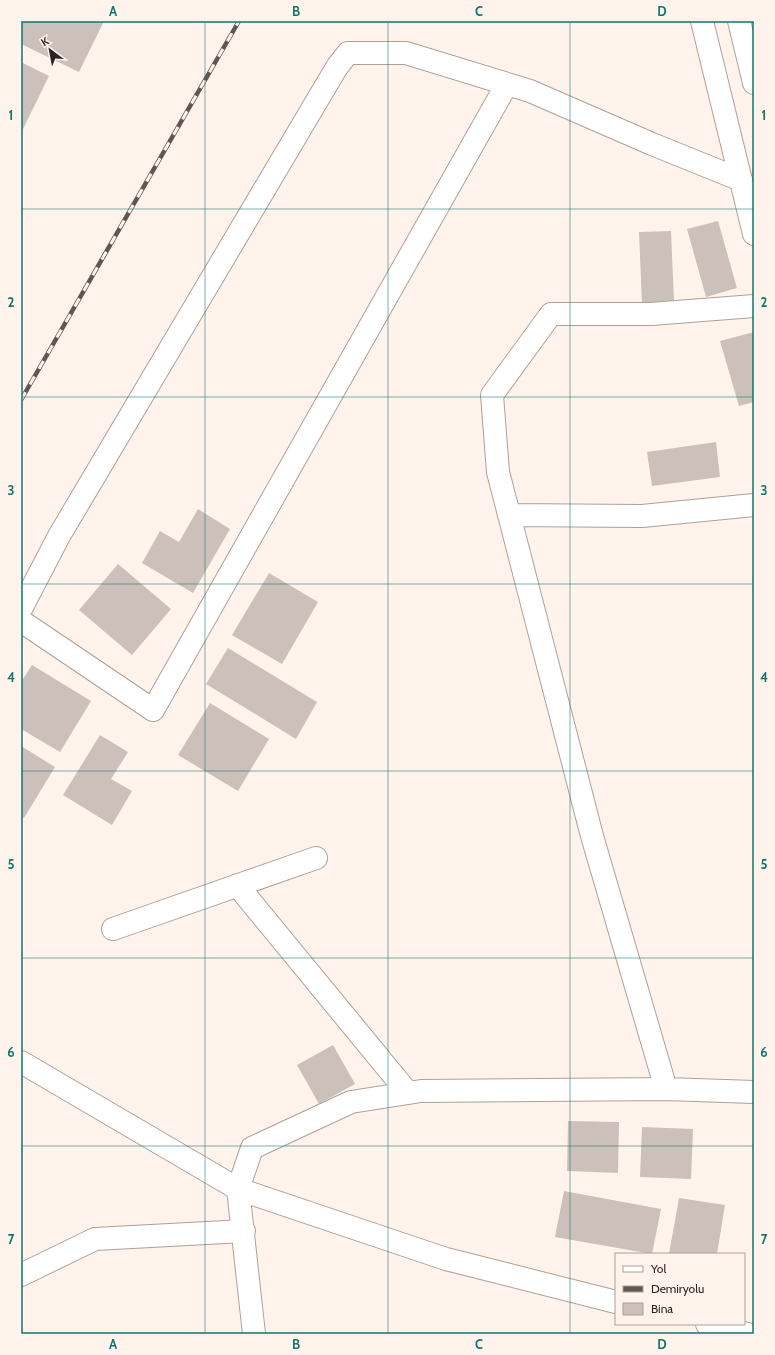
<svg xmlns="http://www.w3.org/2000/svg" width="775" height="1355" font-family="Cabin,sans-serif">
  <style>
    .building { fill: #ccc1ba }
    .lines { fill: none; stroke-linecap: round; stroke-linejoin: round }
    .minor-casing { stroke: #aca19a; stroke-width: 24 }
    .major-casing { stroke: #aca19a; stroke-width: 24 }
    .minor { stroke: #fff; stroke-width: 22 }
    .major { stroke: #fff; stroke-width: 22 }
    .rail-casing { stroke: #5e5754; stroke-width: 4.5 }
    .rail { stroke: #fff3eb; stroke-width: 3; stroke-dasharray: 9; stroke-linecap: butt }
    .grid { fill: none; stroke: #0f766e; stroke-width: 1; stroke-opacity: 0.55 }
    .neatline { fill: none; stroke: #0f766e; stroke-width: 1.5 }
    .grid-label { font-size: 13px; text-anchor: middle; font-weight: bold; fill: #0f766e }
  </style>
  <rect width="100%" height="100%" fill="#fff3eb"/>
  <path class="building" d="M24 21H104L79 72 21 44V26Z
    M21 62 49 76 23 129 21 128Z
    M718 221 737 288 706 297 687 229Z
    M671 231 674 302 642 304 639 232Z
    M754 332V402L739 406 720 341Z
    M716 442 720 477 652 486 647 452Z
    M198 509 230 529 193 593 142 563 160 531 179 542Z
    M118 564 171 609 132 655 79 610Z
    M269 573 318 602 282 664 232 635Z
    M228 648 317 702 296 739 206 684Z
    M32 665 91 701 60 752 21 729V682Z
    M210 703 269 739 238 791 178 755Z
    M100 735 128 752 111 779 132 791 112 825 63 795Z
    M21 746 55 767 24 818 21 816Z
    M333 1045 355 1084 319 1104 297 1065Z
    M568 1121 619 1122 618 1173 567 1171Z
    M642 1127 693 1129 691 1179 640 1177Z
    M564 1191 661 1209 652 1254 555 1237Z
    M679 1198 725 1205 717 1254H669Z"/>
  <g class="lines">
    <defs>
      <path id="minor" d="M509 515 642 516 754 505
        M21 609 59 536 337 67 348 53H406L530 91 652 144 741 180
        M21 621 153 710 507 84
        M237 885 408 1093
        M113 929 316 858
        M666 1089 592 836 498 472 492 395 551 314H651L754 306
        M21 1275 95 1239 244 1231
        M254 1334 238 1189 252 1148 351 1102 421 1091 666 1089 754 1092"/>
      <path id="major" d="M702 21 754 234
        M739 21 754 83
        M21 1062 238 1189 446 1259 616 1302
        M707 1324 747 1334"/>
    </defs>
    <use href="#minor" class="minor-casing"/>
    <use href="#major" class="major-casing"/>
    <use href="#minor" class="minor"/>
    <use href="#major" class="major"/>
    <defs>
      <path id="rail" d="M21 400 239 21"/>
    </defs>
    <use href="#rail" class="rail-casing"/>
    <use href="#rail" class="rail"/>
  </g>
  <path class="grid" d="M205 21V1334M388 21V1334M570 21V1334M21 209H754M21 397H754M21 584H754M21 771H754M21 958H754M21 1146H754"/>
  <rect width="775" height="1355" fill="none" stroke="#fff3eb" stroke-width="44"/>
  <rect x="615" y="1253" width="130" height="72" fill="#fff3eb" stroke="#a9a09b"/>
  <rect x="623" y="1266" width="20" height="6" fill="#ffffff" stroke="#a9a09b"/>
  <text x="651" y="1273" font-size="12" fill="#292422">Yol</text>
  <rect x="623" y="1286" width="20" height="6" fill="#5e5754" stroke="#a9a09b"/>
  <text x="651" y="1293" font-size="12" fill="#292422">Demiryolu</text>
  <rect x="623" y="1303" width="20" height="12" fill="#ccc1ba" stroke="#a9a09b"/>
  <text x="651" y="1313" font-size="12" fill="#292422">Bina</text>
  <g transform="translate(50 50) rotate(328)" stroke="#fff3eb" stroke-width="3" paint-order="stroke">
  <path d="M0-3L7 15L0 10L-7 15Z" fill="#292422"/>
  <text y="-6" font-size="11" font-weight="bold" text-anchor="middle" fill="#292422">K</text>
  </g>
  <rect x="22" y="22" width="731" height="1311" class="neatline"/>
  <g class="grid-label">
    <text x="113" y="16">A</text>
    <text x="296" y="16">B</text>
    <text x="479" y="16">C</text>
    <text x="662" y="16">D</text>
    <text x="11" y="120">1</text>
    <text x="764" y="120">1</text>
    <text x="11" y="307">2</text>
    <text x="764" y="307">2</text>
    <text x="11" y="495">3</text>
    <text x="764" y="495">3</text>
    <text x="11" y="682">4</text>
    <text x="764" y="682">4</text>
    <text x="11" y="869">5</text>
    <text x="764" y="869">5</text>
    <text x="11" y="1057">6</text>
    <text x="764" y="1057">6</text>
    <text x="11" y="1244">7</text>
    <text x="764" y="1244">7</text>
    <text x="113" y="1349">A</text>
    <text x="296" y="1349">B</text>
    <text x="479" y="1349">C</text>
    <text x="662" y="1349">D</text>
  </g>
</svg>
